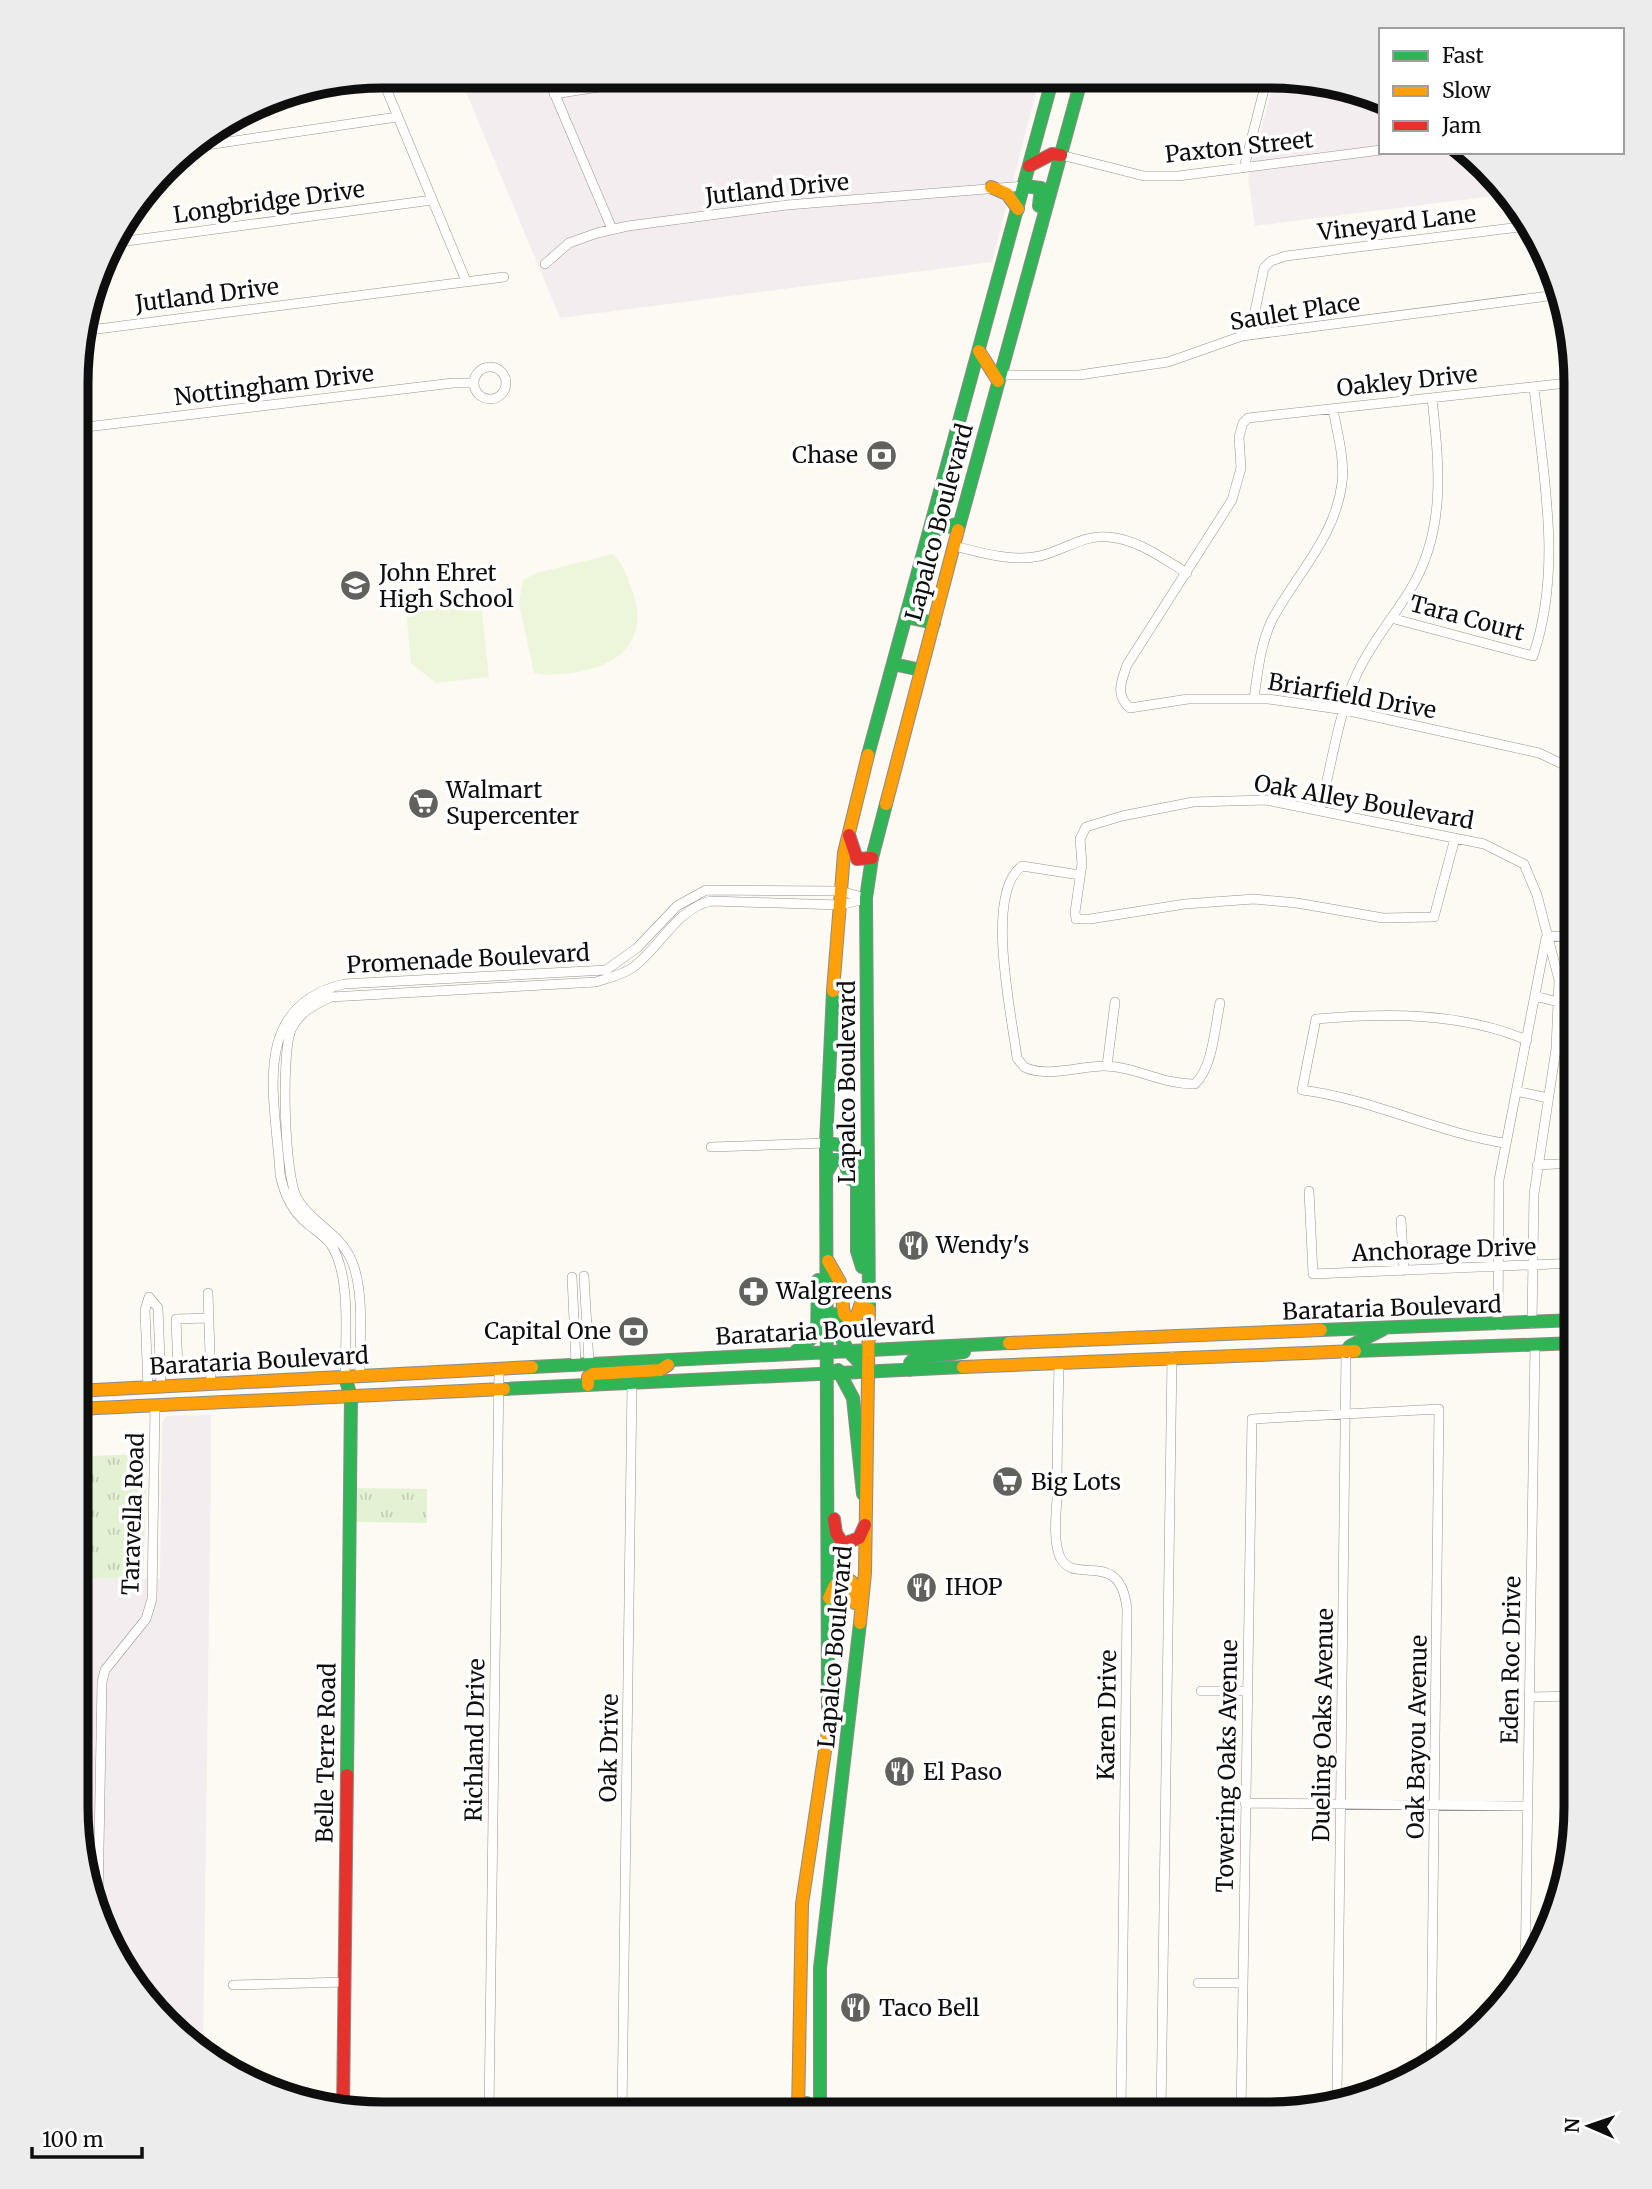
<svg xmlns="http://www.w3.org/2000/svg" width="1652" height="2189" font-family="Merriweather,serif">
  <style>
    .industrial { fill: #f4edef }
    .grass { fill: url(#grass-tufts) }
    .pitch { fill: #edf6db }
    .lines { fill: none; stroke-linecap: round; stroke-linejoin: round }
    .street-casing { stroke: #959491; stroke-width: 10 }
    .fast-casing { stroke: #8c8b87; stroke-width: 14 }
    .slow-casing { stroke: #8c8b87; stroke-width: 14 }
    .jam-casing { stroke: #8c8b87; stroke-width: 14 }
    .street { stroke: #fffefd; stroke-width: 9 }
    .fast { stroke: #30b455; stroke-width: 12 }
    .slow { stroke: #ff9f0a; stroke-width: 12 }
    .jam { stroke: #e5322d; stroke-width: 12 }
    .labels { text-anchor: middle; stroke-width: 7; stroke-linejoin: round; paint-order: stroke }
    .street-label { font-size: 23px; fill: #0e0e0e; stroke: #fff }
    .poi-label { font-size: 23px; fill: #0e0e0e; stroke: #fff; text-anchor: start }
    .rim { fill: none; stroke: #0e0e0e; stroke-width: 9 }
  </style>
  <defs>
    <pattern id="grass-tufts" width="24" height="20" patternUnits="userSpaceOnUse" patternTransform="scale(1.75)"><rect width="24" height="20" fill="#e2f2d2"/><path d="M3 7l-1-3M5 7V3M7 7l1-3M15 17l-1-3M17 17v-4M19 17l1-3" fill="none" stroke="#c1ceb3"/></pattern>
  </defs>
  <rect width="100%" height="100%" fill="#fcfaf2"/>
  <path class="industrial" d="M459 75 1040 77 992 262 560 318Z
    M1275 78H1310L1381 97V152H1467L1502 195 1255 226 1248 178Z
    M211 1415V1470L203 2054 152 2009 107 1943 75 1807 76 1578 160 1579 162 1423 166 1416Z"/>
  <path class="grass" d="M147 1454 143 1579 76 1578V1472H93V1456Z
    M356 1488 427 1489V1523L356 1522Z"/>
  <path class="pitch" d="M613 554C623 564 626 574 631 587 651 638 622 666 572 673 558 674 547 676 534 673L519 603 523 580 537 573Z
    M478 600 481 603 489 677 436 683 411 663 406 610Z"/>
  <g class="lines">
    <defs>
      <path id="street" d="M381 76 466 281
        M547 76 612 229
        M554 94 669 76
        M187 148 397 117
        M1061 155 1144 176H1178L1381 150
        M1244 168 1267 78
        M112 243 432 200
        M545 264 569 243 597 233 628 226 787 205 1024 186
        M82 331 504 277
        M1250 335 1264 268 1271 261 1286 256 1528 226
        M474 383a16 16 0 1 1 32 0a16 16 0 1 1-32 0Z
        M1000 375H1079L1168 362 1242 336 1556 295
        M78 428 453 383H474
        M954 546C982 553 1011 562 1040 556 1063 551 1084 534 1108 537 1137 539 1162 558 1187 573
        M1391 618 1533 656C1563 569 1543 475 1534 387
        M1254 698C1258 671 1260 645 1272 620 1297 573 1335 538 1342 483 1345 459 1337 432 1333 409
        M1577 771 1539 753 1345 710 1268 699H1188L1130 708C1115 695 1121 682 1127 665L1232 500 1241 468 1239 437 1243 423 1248 418 1577 382
        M1320 810C1331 768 1338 715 1356 676 1369 646 1393 618 1410 590 1447 530 1439 464 1432 398
        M1455 838 1434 917 1383 918 1297 903 1254 899 1185 904 1090 919H1076L1075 912 1082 864 1080 839 1086 827 1122 816 1193 802 1266 800 1484 844 1524 864 1537 895 1559 980 1556 1049 1534 1194 1532 1323
        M1080 875 1022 866C984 893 1012 1016 1017 1058L1024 1067C1046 1078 1080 1066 1104 1066 1135 1066 1163 1085 1195 1084 1213 1067 1215 1026 1220 1003
        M1547 936 1576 937
        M1535 996 1558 1002
        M1556 1049 1576 1055
        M1107 1066 1115 1002
        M1516 1091 1548 1098
        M1504 1143C1435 1132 1372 1099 1302 1090L1316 1019C1387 1013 1460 1012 1527 1040
        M711 1147 826 1143
        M1537 1165 1576 1163
        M1309 1191 1313 1274 1576 1263
        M1401 1220 1404 1271
        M584 1276 589 1362
        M572 1277 576 1362
        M208 1293 211 1384
        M149 1297 158 1308 161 1386
        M209 1318 176 1319 178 1369 211 1368
        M1498 1325 1499 1180 1546 938
        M1059 1363C1058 1408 1057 1453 1057 1498 1056 1515 1053 1541 1060 1557 1074 1587 1120 1546 1127 1609L1121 2113
        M360 1377C359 1341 365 1298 353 1264 341 1232 314 1226 298 1200 284 1179 281 1054 291 1030 299 1012 314 1005 331 997L596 982C608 978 622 975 632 968 660 948 676 909 711 901L840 905 865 899
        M345 1378C345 1340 352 1274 330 1243 324 1236 316 1231 309 1225 292 1212 284 1195 280 1174 276 1100 248 1007 344 984L606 970 637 948 677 906 706 890 840 891 866 898
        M148 1388 145 1310 149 1297
        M1201 1691H1247
        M1529 1697 1576 1696
        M1245 1803 1528 1806
        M98 1903 102 1682 105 1670 146 1619 152 1599 155 1406
        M1525 1976 1535 1345
        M1198 1983H1243
        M233 1985 345 1982
        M1337 2098 1346 1352
        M489 2112 499 1370
        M622 2112 632 1384
        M1161 2113 1172 1357
        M1241 2114 1252 1419 1439 1409 1431 2065"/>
      <path id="fast" d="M1024 186 1041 188 1039 206
        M931 527 940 529 960 523
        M958 530 1082 77
        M906 617 934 623
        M893 664 921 670
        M868 755 1053 77
        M826 1143 847 1146 857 1158V1251L862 1267
        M827 1172 834 1160H844L850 1179
        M869 1309 866 898 872 858 886 804
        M836 1314C838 1341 850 1358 873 1372
        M1321 1330 1576 1320
        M796 1351 817 1334 818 1280
        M1355 1351 1576 1343
        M1346 1352 1350 1346 1382 1330
        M532 1367 1009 1343
        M838 1370 853 1398 863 1494
        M910 1370V1363L915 1358 964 1352
        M345 1378 351 1396 347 1775
        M504 1389 963 1367
        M828 1712 826 1143 833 991
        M798 2109 807 2103 810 2112
        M820 2112V1968L860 1623"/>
      <path id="slow" d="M991 187 1007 194 1018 209
        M979 351 998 381
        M886 804 958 530
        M833 991 844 853 868 755
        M828 1261 840 1282 844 1314 850 1320 856 1318 862 1300
        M1009 1343 1321 1330
        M963 1367 1355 1351
        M588 1385V1377L593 1374 660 1370 668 1365
        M76 1391 532 1367
        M76 1409 504 1389
        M829 1598 835 1585 851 1581 856 1587 855 1603
        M860 1623 865 1573 869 1309
        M798 2112 802 1904 828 1731V1712"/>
      <path id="jam" d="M1029 166 1052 154 1061 155
        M849 835 857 859 872 858
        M834 1519 836 1533 843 1544 859 1538 865 1525
        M343 2111 347 1775"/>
    </defs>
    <use href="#street" class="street-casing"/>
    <use href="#fast" class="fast-casing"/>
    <use href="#slow" class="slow-casing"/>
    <use href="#jam" class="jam-casing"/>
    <use href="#street" class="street"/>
    <use href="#fast" class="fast"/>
    <use href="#slow" class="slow"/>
    <use href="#jam" class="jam"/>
  </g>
  <defs>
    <symbol id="bank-disc" viewBox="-11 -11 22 22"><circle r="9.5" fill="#61615e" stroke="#fff"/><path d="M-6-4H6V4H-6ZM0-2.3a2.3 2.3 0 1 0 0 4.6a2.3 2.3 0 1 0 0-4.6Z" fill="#fff"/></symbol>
    <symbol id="school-disc" viewBox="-11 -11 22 22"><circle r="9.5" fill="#61615e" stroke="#fff"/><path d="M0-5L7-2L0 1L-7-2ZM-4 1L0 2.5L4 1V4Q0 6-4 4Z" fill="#fff"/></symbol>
    <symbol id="supermarket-disc" viewBox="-11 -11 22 22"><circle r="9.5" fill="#61615e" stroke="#fff"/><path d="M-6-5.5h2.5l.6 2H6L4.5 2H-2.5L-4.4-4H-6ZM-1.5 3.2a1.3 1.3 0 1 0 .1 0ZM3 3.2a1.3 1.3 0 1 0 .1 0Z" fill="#fff"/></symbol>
    <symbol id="restaurant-disc" viewBox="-11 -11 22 22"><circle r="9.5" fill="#61615e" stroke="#fff"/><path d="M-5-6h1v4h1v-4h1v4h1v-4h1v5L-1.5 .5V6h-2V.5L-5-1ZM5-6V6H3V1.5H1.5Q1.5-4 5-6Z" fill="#fff"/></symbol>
    <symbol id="pharmacy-disc" viewBox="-11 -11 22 22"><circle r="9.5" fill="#61615e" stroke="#fff"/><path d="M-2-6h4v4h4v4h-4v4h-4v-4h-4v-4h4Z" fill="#fff"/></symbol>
  </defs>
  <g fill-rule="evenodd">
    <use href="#bank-disc" x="864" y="438" width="35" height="35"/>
    <use href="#school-disc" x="338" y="568" width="35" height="35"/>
    <use href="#supermarket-disc" x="406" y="786" width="35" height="35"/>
    <use href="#restaurant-disc" x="896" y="1228" width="35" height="35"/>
    <use href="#pharmacy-disc" x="736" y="1274" width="35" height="35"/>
    <use href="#bank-disc" x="616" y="1314" width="35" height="35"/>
    <use href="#supermarket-disc" x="990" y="1464" width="35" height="35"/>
    <use href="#restaurant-disc" x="904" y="1570" width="35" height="35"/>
    <use href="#restaurant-disc" x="882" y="1754" width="35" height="35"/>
    <use href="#restaurant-disc" x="838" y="1990" width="35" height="35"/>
  </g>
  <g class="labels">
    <g class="street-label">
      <text transform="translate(1239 147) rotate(-6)" y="8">Paxton Street</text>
      <text transform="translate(777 189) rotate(-6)" y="8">Jutland Drive</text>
      <text transform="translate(269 202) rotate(-8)" y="8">Longbridge Drive</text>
      <text transform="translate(1397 223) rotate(-7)" y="8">Vineyard Lane</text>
      <text transform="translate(207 295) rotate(-7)" y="8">Jutland Drive</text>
      <text transform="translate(1295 312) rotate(-9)" y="8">Saulet Place</text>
      <text transform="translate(1407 381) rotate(-6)" y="8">Oakley Drive</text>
      <text transform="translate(274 385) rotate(-7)" y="8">Nottingham Drive</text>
      <text transform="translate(939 522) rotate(-75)" y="8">Lapalco Boulevard</text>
      <text transform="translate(1467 618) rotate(15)" y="8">Tara Court</text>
      <text transform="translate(1352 696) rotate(10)" y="8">Briarfield Drive</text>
      <text transform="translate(1364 802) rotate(10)" y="8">Oak Alley Boulevard</text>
      <text transform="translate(468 959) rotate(-3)" y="8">Promenade Boulevard</text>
      <text transform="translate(847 1082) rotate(-90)" y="8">Lapalco Boulevard</text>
      <text transform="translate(1444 1250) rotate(-2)" y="8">Anchorage Drive</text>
      <text transform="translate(1392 1308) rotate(-2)" y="8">Barataria Boulevard</text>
      <text transform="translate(825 1331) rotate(-3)" y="8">Barataria Boulevard</text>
      <text transform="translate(259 1361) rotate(-3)" y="8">Barataria Boulevard</text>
      <text transform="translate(133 1514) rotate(-88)" y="8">Taravella Road</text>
      <text transform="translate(835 1647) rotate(-85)" y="8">Lapalco Boulevard</text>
      <text transform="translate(1511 1660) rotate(-89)" y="8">Eden Roc Drive</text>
      <text transform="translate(1107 1715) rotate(-89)" y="8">Karen Drive</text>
      <text transform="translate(1323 1725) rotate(-89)" y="8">Dueling Oaks Avenue</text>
      <text transform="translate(1417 1737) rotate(-89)" y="8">Oak Bayou Avenue</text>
      <text transform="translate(475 1740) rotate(-89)" y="8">Richland Drive</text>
      <text transform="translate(609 1748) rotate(-89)" y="8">Oak Drive</text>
      <text transform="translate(326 1753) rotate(-89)" y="8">Belle Terre Road</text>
      <text transform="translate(1227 1766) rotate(-89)" y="8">Towering Oaks Avenue</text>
    </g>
    <g class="poi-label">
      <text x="858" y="463" text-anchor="end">Chase</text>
      <text x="379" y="581">John Ehret<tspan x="379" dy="26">High School</tspan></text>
      <text x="446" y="798">Walmart<tspan x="446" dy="26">Supercenter</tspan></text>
      <text x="936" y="1253">Wendy's</text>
      <text x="776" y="1299">Walgreens</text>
      <text x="611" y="1339" text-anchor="end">Capital One</text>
      <text x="1031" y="1490">Big Lots</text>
      <text x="945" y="1595">IHOP</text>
      <text x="923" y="1780">El Paso</text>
      <text x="879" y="2016">Taco Bell</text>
    </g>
  </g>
  <path d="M0 0H1652V2189H0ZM383 88H1269A295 295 0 0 1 1564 383V1807A295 295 0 0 1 1269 2102H383A295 295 0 0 1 88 1807V383A295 295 0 0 1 383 88Z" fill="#ececec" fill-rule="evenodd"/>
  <path class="rim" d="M383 88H1269A295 295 0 0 1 1564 383V1807A295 295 0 0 1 1269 2102H383A295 295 0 0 1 88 1807V383A295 295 0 0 1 383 88Z"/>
  <rect x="1379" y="28" width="245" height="126" fill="#ffffff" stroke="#9f9f9f" stroke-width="2"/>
  <rect x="1393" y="51" width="35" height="10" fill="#30b455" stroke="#9f9f9f" stroke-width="2"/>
  <text x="1442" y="63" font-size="21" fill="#0e0e0e">Fast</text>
  <rect x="1393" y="86" width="35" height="10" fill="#ff9f0a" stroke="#9f9f9f" stroke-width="2"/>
  <text x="1442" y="98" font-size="21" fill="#0e0e0e">Slow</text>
  <rect x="1393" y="121" width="35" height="10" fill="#e5322d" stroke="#9f9f9f" stroke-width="2"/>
  <text x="1442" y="133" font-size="21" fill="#0e0e0e">Jam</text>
  <g transform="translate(1589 2126) rotate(272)" stroke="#ffffff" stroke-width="5" paint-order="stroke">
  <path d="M0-5L12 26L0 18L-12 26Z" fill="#0e0e0e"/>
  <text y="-10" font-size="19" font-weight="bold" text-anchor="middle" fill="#0e0e0e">N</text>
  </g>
  <path d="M32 2147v10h110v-10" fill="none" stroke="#0e0e0e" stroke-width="3.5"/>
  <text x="42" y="2147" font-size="21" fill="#0e0e0e" stroke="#ffffff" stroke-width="5" paint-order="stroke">100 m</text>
</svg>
